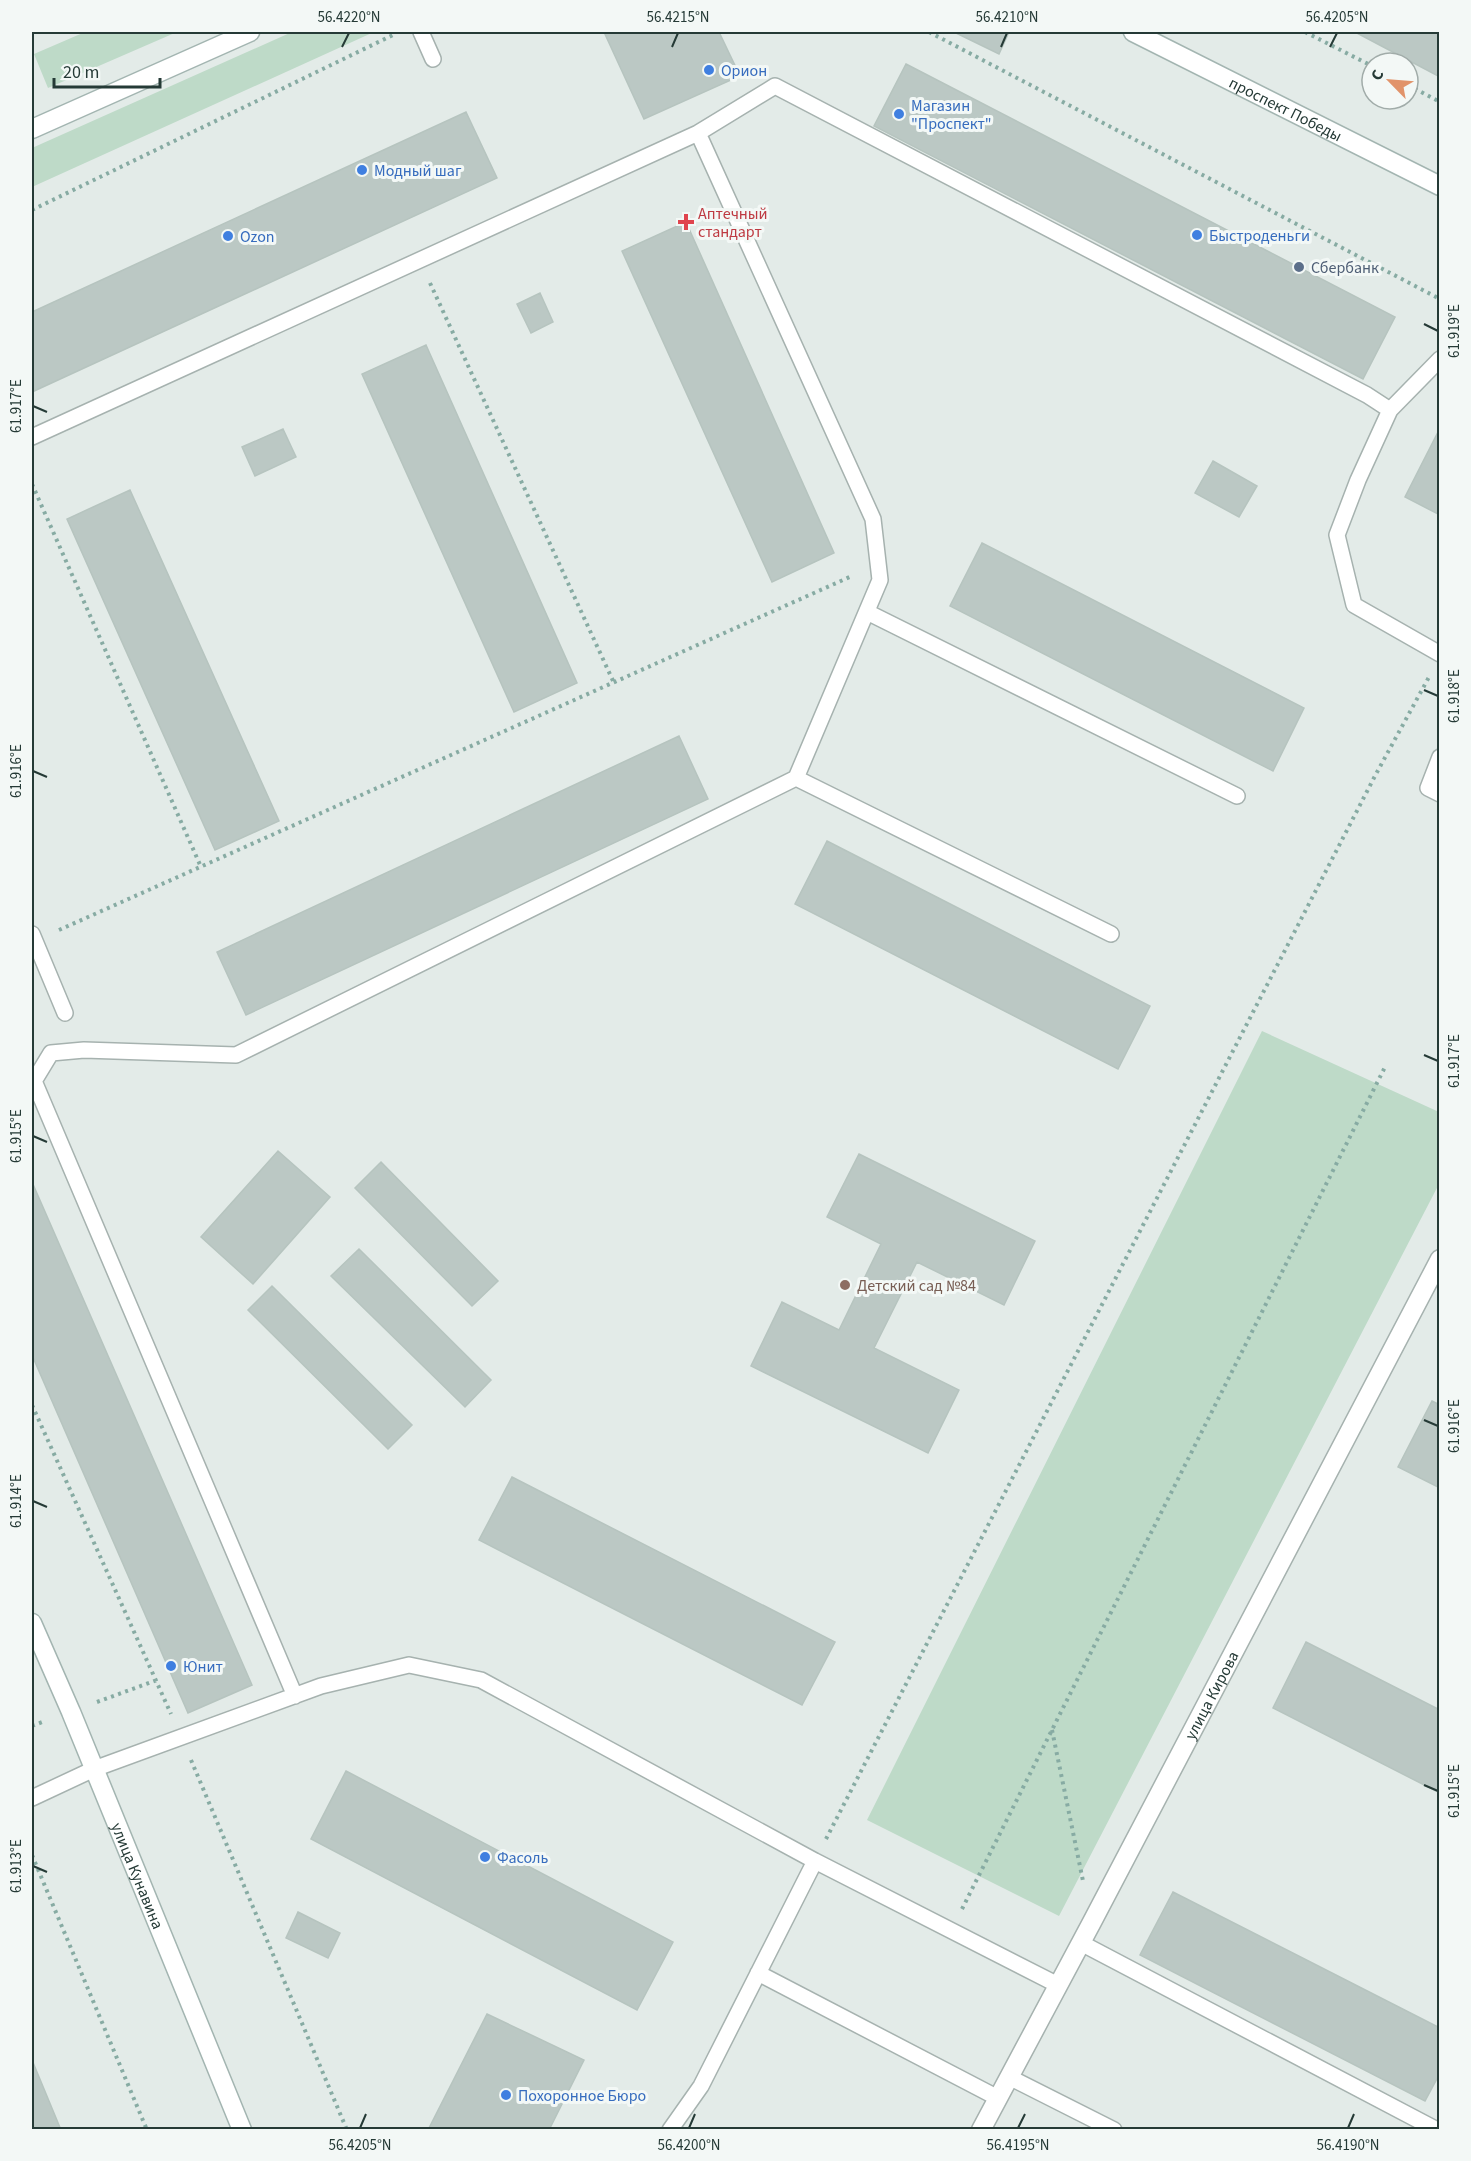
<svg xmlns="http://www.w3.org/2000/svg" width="1471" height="2161" font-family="'Source Sans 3',sans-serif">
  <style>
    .green { fill: #bedac8 }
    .building { fill: #bbc8c4; stroke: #b6c4bf; stroke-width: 1.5 }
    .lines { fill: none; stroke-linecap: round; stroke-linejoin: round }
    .service-casing { stroke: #a6b2af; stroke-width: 18 }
    .minor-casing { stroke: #a6b2af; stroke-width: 21 }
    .secondary-casing { stroke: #a3b5b1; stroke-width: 21 }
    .path { stroke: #87aba3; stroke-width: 4; stroke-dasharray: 3 4.5; stroke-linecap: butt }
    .service { stroke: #fff; stroke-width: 15 }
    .minor { stroke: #fff; stroke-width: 18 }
    .secondary { stroke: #fff; stroke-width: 18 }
    .ticks { fill: none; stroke: #253a36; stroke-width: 2 }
    .shop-dot { fill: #3f7fe0; stroke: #f3f8f6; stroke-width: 2 }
    .health-dot { fill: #e0444e; stroke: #f3f8f6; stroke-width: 2 }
    .service-dot { fill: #5c6f8a; stroke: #f3f8f6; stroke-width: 2 }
    .education-dot { fill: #8d6e63; stroke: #f3f8f6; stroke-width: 2 }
    .labels { text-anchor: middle; stroke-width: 6; stroke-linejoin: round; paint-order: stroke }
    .shop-label { font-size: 16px; fill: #366cbe; stroke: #f3f8f6; text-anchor: start }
    .street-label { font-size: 16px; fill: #253a36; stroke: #f3f8f6 }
    .health-label { font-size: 16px; fill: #be3a42; stroke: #f3f8f6; text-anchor: start }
    .service-label { font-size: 16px; fill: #4e5e75; stroke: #f3f8f6; text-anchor: start }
    .education-label { font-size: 16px; fill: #785e54; stroke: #f3f8f6; text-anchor: start }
    .neatline { fill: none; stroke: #253a36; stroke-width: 2 }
    .ticks-label { font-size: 15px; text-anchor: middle; fill: #253a36 }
  </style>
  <rect width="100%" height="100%" fill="#e3ebe8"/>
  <path class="green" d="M85 32H177L48 88 34 54Z
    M292 32H374L32 187V148Z
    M1262 1031 1439 1112V1184L1059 1916 867 1820Z"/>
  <path class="building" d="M604 32H719L740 76 644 119Z
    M954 32H1009L999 54Z
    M1355 32H1440V77Z
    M906 64 1395 317 1363 379 874 126Z
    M466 112 497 178 32 392V312Z
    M686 222 834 553 772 582 622 251Z
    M540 293 553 322 531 333 517 304Z
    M426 345 577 683 514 712 362 374Z
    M1440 428V515L1405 497Z
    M283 429 296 457 255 476 242 447Z
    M1213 461 1257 486 1239 517 1195 493Z
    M130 490 279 821 215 850 67 519Z
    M982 543 1304 708 1273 771 950 606Z
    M679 736 708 799 246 1015 217 952Z
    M827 841 1150 1006 1118 1069 795 904Z
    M278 1151 330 1197 253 1284 201 1237Z
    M859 1154 1035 1241 1004 1305 917 1262 874 1348 959 1390 928 1453 751 1366 782 1302 839 1330 881 1244 827 1217Z
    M381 1162 498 1281 472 1306 355 1188Z
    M32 1182 252 1685 188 1713 32 1355Z
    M359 1249 491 1380 465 1407 331 1276Z
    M272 1286 412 1425 388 1449 248 1310Z
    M1432 1401 1440 1405V1488L1398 1467Z
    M512 1477 835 1642 802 1705 479 1540Z
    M1306 1642 1440 1710V1793L1273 1708Z
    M346 1771 673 1942 637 2010 311 1839Z
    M1173 1892 1440 2028V2073L1425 2101 1140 1955Z
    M298 1912 340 1933 328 1958 286 1938Z
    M487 2014 584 2060 549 2130H428Z
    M32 2060 61 2130H32Z"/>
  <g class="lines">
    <defs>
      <path id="service" d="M421 32 433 59
        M1440 359 1390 410 1358 480 1337 535 1354 605 1440 654
        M32 437 698 133 775 86 1367 395 1390 410
        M867 612 1237 796
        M1440 757 1428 788 1440 794
        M796 778 1111 934
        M32 934 65 1013
        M295 1696 34 1081 51 1053 84 1050 236 1055 796 778 880 580 873 519 698 133
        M32 1798 94 1769 321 1686 409 1665 481 1680 815 1861 1058 1985
        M1081 1943 1437 2130
        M758 1973 998 2098
        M1009 2077 1114 2130
        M670 2130 701 2086 815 1861"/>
      <g id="minor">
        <path id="s1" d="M981 2130 1092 1922 1440 1259"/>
      </g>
      <g id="secondary">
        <path id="s2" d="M1133 32 1440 186"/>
        <path d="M32 129 250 32"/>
        <path id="s3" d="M32 1623 71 1712 242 2130"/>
      </g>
    </defs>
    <use href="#service" class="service-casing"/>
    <use href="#minor" class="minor-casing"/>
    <use href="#secondary" class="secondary-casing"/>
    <path class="path" d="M929 32 1440 299
      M1305 32 1372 66
      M1408 85 1440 102
      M32 210 395 34
      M430 283 614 683
      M32 484 201 867
      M59 930 852 576
      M32 1405 171 1714
      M97 1702 157 1680
      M32 1726 45 1721
      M1052 1730 1083 1881
      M191 1760 347 2130
      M826 1839 1376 774 1429 677
      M32 1855 147 2130
      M962 1909 1386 1065"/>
    <use href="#service" class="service"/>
    <use href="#minor" class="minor"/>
    <use href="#secondary" class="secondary"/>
  </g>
  <path class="ticks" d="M342 47 349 33M672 47 678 33M1001 47 1007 33M1330 47 1337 33M1424 324 1438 331M33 406 47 412M1424 690 1438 696M33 771 47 777M1424 1055 1438 1061M33 1136 47 1142M1424 1420 1438 1426M33 1501 47 1507M1424 1785 1438 1791M33 1866 47 1872M360 2128 366 2114M689 2128 695 2114M1018 2128 1025 2114M1348 2128 1354 2114"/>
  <g class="shop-dot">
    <circle cx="709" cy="70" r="6"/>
    <circle cx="899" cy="114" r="6"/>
    <circle cx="362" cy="170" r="6"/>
    <circle cx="1197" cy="235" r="6"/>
    <circle cx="228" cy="236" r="6"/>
    <circle cx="171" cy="1666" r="6"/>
    <circle cx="485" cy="1857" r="6"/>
    <circle cx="506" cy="2095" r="6"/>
  </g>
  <path class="health-dot" d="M683 213h6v6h6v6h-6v6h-6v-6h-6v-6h6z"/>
  <circle class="service-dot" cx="1299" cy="267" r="6"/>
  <circle class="education-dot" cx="845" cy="1285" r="6"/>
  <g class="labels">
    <g class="shop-label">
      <text x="721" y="76">Орион</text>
      <text x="911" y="111">Магазин<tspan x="911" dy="18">"Проспект"</tspan></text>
      <text x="374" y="176">Модный шаг</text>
      <text x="1209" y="241">Быстроденьги</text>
      <text x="240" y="242">Ozon</text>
      <text x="183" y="1672">Юнит</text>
      <text x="497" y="1863">Фасоль</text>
      <text x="518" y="2101">Похоронное Бюро</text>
    </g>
    <g class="street-label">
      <text dy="6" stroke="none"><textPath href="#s2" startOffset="171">проспект Победы</textPath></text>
      <text dy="6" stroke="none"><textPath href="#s1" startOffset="492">улица Кирова</textPath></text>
      <text dy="6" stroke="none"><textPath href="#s3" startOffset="274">улица Кунавина</textPath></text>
    </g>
    <g class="health-label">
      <text x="698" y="219">Аптечный<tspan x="698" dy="18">стандарт</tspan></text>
    </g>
    <g class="service-label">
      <text x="1311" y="273">Сбербанк</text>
    </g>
    <g class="education-label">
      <text x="857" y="1291">Детский сад №84</text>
    </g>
  </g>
  <rect width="1471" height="2161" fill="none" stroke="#f3f8f6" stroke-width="66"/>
  <g transform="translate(1390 81) rotate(295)"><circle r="28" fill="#f3f8f6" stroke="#a1aca9" stroke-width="1.5"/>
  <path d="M0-4.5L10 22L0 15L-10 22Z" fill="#e1936a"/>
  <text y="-9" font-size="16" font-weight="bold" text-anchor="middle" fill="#253a36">С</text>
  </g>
  <path d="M54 78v9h106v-9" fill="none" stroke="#253a36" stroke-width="3"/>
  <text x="63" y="78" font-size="18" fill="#253a36" stroke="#f3f8f6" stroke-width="4.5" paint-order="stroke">20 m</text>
  <rect x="33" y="33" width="1405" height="2095" class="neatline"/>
  <g class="ticks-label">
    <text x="349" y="22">56.4220°N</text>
    <text x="678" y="22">56.4215°N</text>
    <text x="1007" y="22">56.4210°N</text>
    <text x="1337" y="22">56.4205°N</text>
    <text transform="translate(1454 331) rotate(-90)" y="5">61.919°E</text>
    <text transform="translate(16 406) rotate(-90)" y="5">61.917°E</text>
    <text transform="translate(1454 696) rotate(-90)" y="5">61.918°E</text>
    <text transform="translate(16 771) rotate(-90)" y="5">61.916°E</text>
    <text transform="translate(1454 1061) rotate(-90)" y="5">61.917°E</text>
    <text transform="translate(16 1136) rotate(-90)" y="5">61.915°E</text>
    <text transform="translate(1454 1426) rotate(-90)" y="5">61.916°E</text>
    <text transform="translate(16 1501) rotate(-90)" y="5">61.914°E</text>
    <text transform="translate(1454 1791) rotate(-90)" y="5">61.915°E</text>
    <text transform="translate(16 1866) rotate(-90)" y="5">61.913°E</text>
    <text x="360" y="2150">56.4205°N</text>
    <text x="689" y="2150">56.4200°N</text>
    <text x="1018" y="2150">56.4195°N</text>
    <text x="1348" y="2150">56.4190°N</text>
  </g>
</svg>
